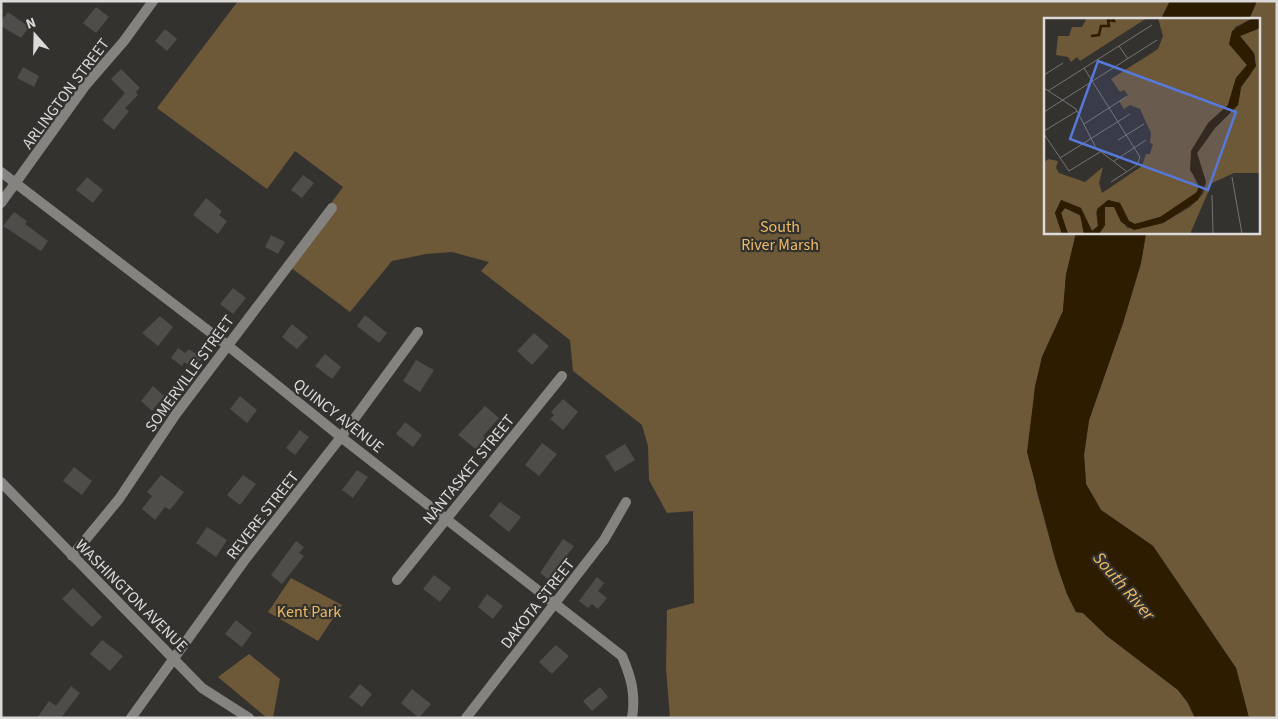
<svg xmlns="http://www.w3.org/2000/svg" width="1278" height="719" font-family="'Source Sans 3',sans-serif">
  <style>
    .green { fill: #6d5838 }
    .water { fill: #2e1c00 }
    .building { fill: #4e4d4a }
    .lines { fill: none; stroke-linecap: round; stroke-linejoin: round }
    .street { stroke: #858380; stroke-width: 10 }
    .labels { text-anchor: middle; stroke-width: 4.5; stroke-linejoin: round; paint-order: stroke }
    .street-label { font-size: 16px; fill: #dbdad8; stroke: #34322f }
    .park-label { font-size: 16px; fill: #efbb66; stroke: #34322f }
    .water-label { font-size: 18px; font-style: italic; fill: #f0bc67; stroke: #34322f }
    .inset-river { fill: none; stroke: #2e1c00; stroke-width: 2.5 }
    .inset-road { fill: none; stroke: #777573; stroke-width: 1 }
    .view { fill: #5678d8; fill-opacity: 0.15; stroke: #5678d8; stroke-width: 2.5 }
    .inset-edge { fill: none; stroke: #dbdad8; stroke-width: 2.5 }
  </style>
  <rect width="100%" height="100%" fill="#34322f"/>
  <path class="green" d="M238 1H1170L1161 19H1046V232L1076 233 1066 275 1063 311 1042 357 1035 387 1033 418 1036 489 1056 562 1067 594 1076 612 1083 613 1107 636 1178 690 1188 703 1195 718H670L666 669 667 610 694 603 693 511 667 513 649 480 648 446 642 425 573 371 570 340 481 271 489 262 452 252 426 254 392 261 350 312 286 264 343 187 295 151 267 189 157 108Z
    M1257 1H1277V718H1249L1236 668 1153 546 1101 510 1086 484 1084 455 1089 420 1123 323 1141 263 1146 233 1259 232V19H1249Z
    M291 578 342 605 318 641 268 612Z
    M249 654 280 679 273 718H267L218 677Z"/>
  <path class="water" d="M1170 1H1257L1249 19H1161Z
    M1076 233H1146L1141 263 1123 323 1089 420 1084 455 1086 484 1101 510 1153 546 1236 668 1249 718H1195L1188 703 1178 690 1107 636 1083 613 1076 612 1067 594 1056 562 1027 452 1035 387 1042 357 1063 311 1066 275Z"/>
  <path class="building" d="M96 7 109 17 96 33 83 23Z
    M8 12 29 27 21 38 1 26V21Z
    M165 29 177 39 167 51 155 41Z
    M23 67 39 76 34 87 17 78Z
    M121 69 140 88 136 92 138 95 125 108 129 111 114 130 102 120 125 93 111 79Z
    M303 175 314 183 302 198 291 190Z
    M87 177 103 190 93 203 76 190Z
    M206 198 222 211 219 215 227 221 218 234 193 215Z
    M14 212 27 221 25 224 48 241 41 251 3 226Z
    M271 235 285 242 278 254 265 247Z
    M233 288 246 298 233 314 220 304Z
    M365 315 387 333 379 343 357 326Z
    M160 316 173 327 158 346 142 333Z
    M292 324 308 337 297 349 282 337Z
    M534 333 549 346 532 365 517 351Z
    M178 348 185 353 189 349 202 358 194 369 184 362 182 366 171 358Z
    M325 354 341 367 332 379 315 366Z
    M416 360 434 370 420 392 403 381Z
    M153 386 164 396 152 411 141 401Z
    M240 396 257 410 247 423 230 409Z
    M563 399 578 412 563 430 550 419 554 415 551 412Z
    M485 406 499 418 483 436 486 439 477 450 458 435Z
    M405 422 422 435 413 447 396 434Z
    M300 430 309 437 295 455 286 448Z
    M542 443 557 454 539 476 525 465Z
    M625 444 635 460 615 472 605 456Z
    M74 467 92 481 82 495 63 481Z
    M357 470 368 477 353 498 342 490Z
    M161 475 184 492 170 510 165 507 155 520 142 509 152 496 147 492Z
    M243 475 256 484 240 505 227 495Z
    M500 502 521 517 509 532 489 516Z
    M207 527 227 540 216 557 196 543Z
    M563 539 574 546 549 580 540 573Z
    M296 541 304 547 299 553 304 556 282 584 271 575Z
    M434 575 451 588 440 602 423 589Z
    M597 577 604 583 598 591 607 598 598 609 592 604 588 608 579 601Z
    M73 588 102 617 92 627 62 599Z
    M487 594 503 606 493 619 478 607Z
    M236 620 252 633 242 647 225 634Z
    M102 640 123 656 110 671 90 654Z
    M556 645 569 656 552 674 539 662Z
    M360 684 372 694 362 707 349 697Z
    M71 686 80 693 61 718H37L49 701 56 706Z
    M600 687 608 697 592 711 583 701Z
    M412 689 431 704 419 718 401 703Z"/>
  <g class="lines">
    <path class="street" d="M1 172 227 345 346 441 622 656C631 677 636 694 632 718
      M1 203 85 86 124 41 153 1
      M1 482 202 688 249 718
      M72 556 119 499 176 414 332 208
      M397 580 562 376
      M131 718 244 561 341 437 418 332
      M466 718 604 540 626 502"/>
  </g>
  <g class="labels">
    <g class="street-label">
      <text transform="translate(65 93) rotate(-53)" y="6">ARLINGTON STREET</text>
      <text transform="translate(189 373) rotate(-54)" y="6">SOMERVILLE STREET</text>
      <text transform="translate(339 415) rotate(38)" y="6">QUINCY AVENUE</text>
      <text transform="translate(468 469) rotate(-51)" y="6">NANTASKET STREET</text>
      <text transform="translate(262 515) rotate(-52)" y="6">REVERE STREET</text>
      <text transform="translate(132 595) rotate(45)" y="6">WASHINGTON AVENUE</text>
      <text transform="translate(537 603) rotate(-52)" y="6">DAKOTA STREET</text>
    </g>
    <g class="park-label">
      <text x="780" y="232">South<tspan x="780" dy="18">River Marsh</tspan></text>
      <text x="309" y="617">Kent Park</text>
    </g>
    <g class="water-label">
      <text transform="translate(1124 586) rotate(49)" y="6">South River</text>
    </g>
  </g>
  <g transform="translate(1044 18)">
    <rect width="216" height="216" fill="#34322f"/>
    <path d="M43 0H103L36 43 33 39 27 44 24 39 12 37 14 18H25L28 9H38ZM114 0H210L191 9 185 26 203 47 192 60 184 87 164 106 147 133V152L155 171 145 182 116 199 91 206 85 203 76 185 64 182 52 194 54 208 48 213 37 190 17 182 11 195 18 216H0V145L4 141 14 143 12 150 15 155 41 164 59 149 55 165 58 175 98 148 102 136H106L109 126 106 125 107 115 96 91 86 87 80 91 75 83 84 77 80 72 76 74 67 61 114 31 119 18ZM216 10V155H190L168 165 146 216H55L61 207V189H70L83 210 94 211 119 205 146 189 159 176 162 164 153 135 171 110 194 87 197 69 207 56 211 38 196 18ZM21 190 37 198 40 216H24L17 195Z" fill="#6d5838"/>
    <path d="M216 0V10L196 18 210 35 212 48 197 69 194 87 171 110 153 135 162 164 154 182 119 205 90 212 77 204 70 189H61V207L55 216H40L36 197 21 190 17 195 24 216H18L11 195 17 182 37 190 48 213 54 208 53 191 64 182 76 185 85 203 91 206 116 199 153 174 155 166 146 152 147 133 164 105 184 87 192 60 203 47 185 26 188 13 205 2Z" fill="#2e1c00"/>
    <path class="inset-river" d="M47 18 55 17 57 8H65L64 2 70 3 69 0"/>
    <path class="inset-road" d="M75 28 84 41M40 50 96 139 93 147 67 164M0 57 19 45M0 70 32 91 52 130 82 153M4 73 108 7M0 94 113 22M40 106 82 79M0 113 33 93M0 116 25 153 56 134M74 122 100 106M16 140 86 96M70 143 102 122M188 159 198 216M168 177 169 216"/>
    <path class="view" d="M54 43 192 94 164 172 26 121Z"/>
    <rect width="216" height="216" class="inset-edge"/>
  </g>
  <rect width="1278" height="719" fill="none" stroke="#dbdad8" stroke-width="5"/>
  <g transform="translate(35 35) rotate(340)" stroke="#34322f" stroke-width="4" paint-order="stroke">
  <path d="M0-4L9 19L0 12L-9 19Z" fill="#dbdad8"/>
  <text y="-8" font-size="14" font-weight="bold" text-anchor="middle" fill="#dbdad8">N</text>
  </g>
</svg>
